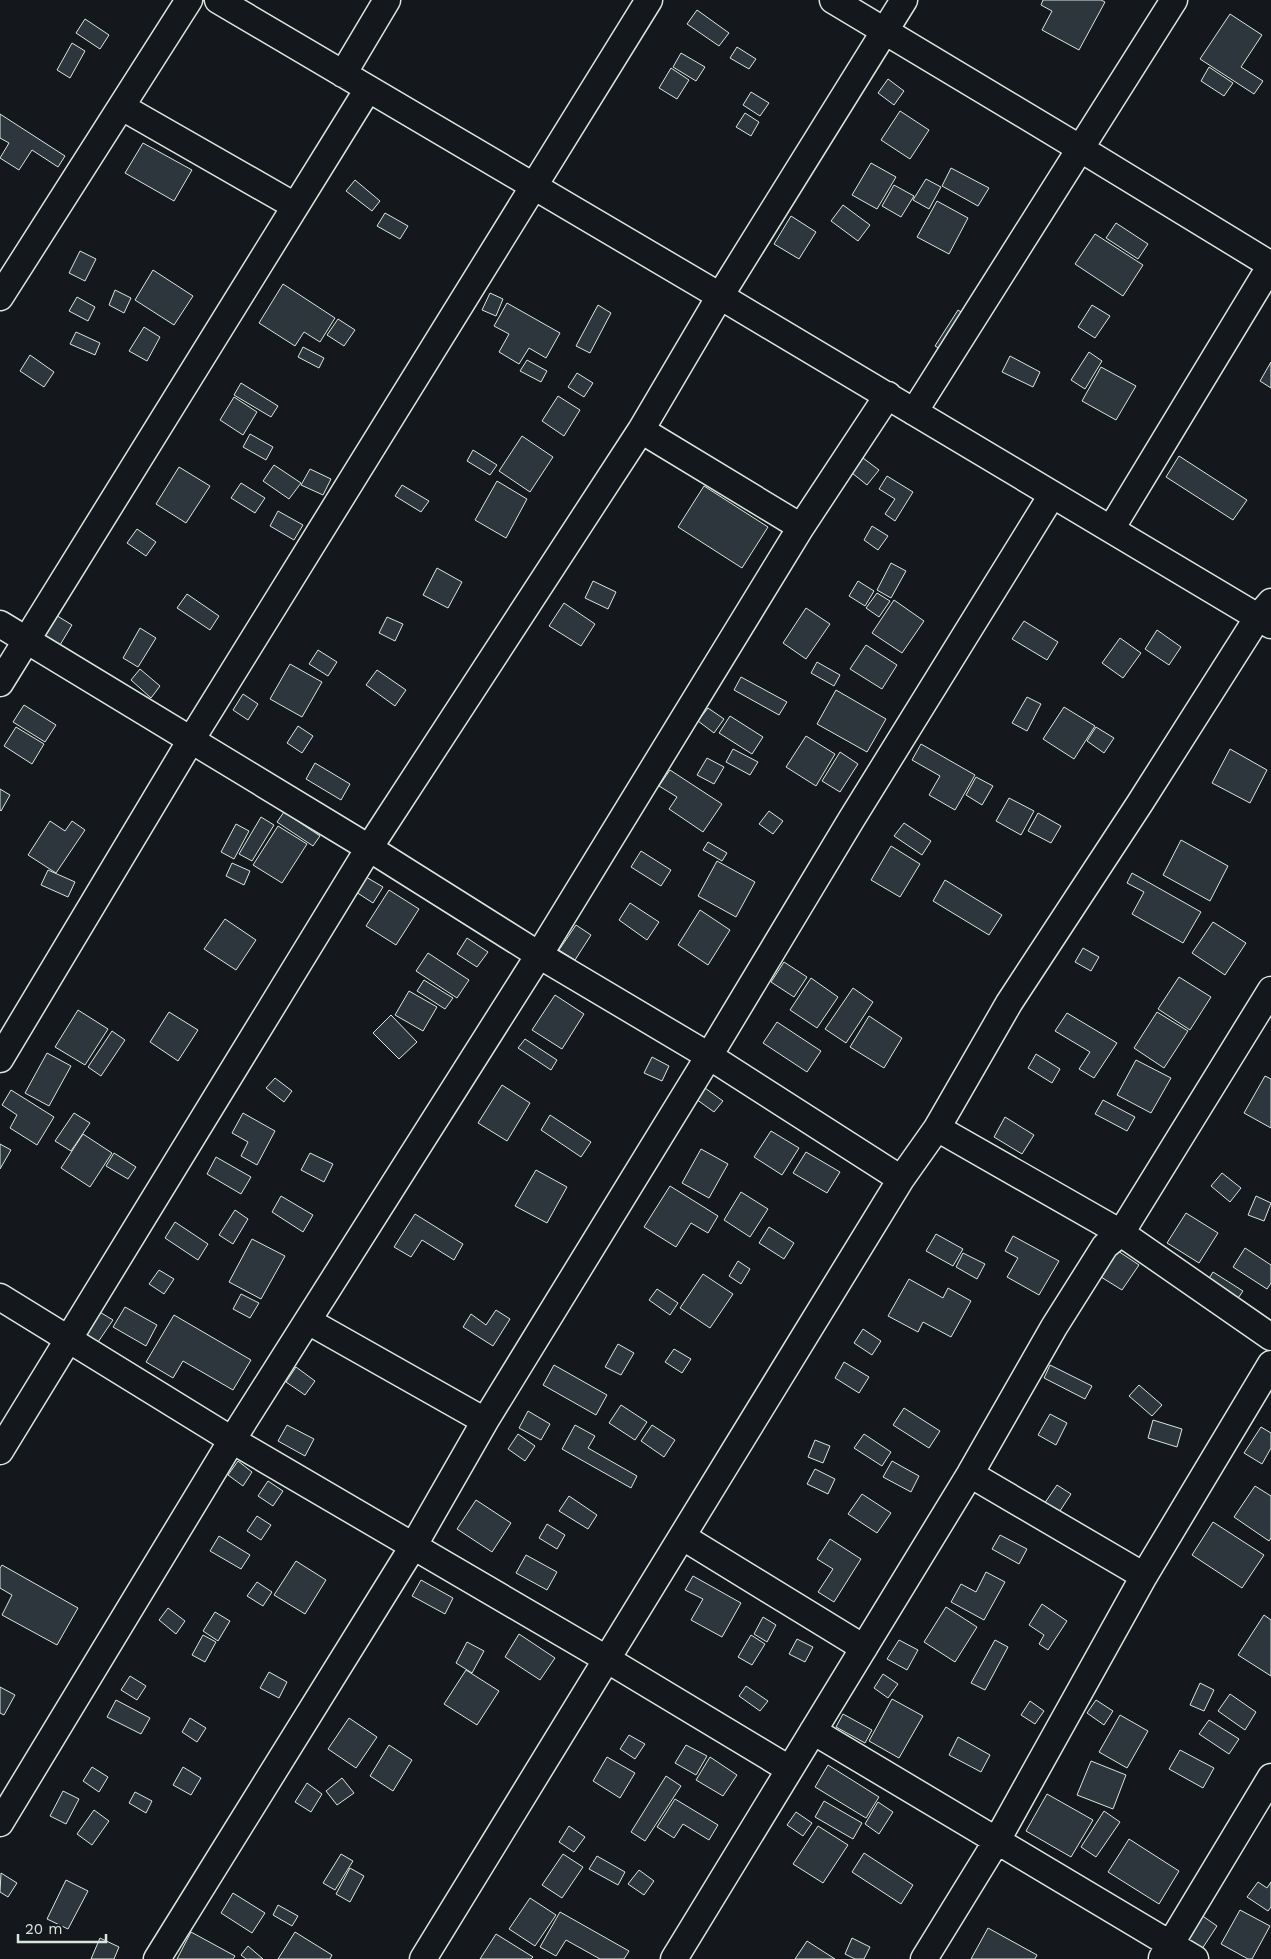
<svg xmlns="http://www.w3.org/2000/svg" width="1271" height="1959" font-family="'Work Sans',sans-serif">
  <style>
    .building { fill: #2c363c; stroke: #d8e6dc }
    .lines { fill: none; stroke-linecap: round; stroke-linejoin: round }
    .minor-casing { stroke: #d8e6dc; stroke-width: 29 }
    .minor { stroke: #14181c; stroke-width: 26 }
  </style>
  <rect width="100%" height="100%" fill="#14181c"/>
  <path class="building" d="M1043 0H1101L1105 2 1079 50 1042 30 1052 11 1041 5Z
    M697 10 729 33 719 46 687 24Z
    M1230 14 1262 35 1241 67 1263 81 1254 94 1200 59Z
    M85 19 109 35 100 49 76 33Z
    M72 43 85 51 70 78 57 70Z
    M737 47 756 59 749 69 730 58Z
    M681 53 705 67 696 81 673 67Z
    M1209 67 1233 83 1224 96 1201 81Z
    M671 68 689 80 677 99 659 88Z
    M888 79 904 91 894 105 878 93Z
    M751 92 769 103 760 116 743 105Z
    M900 111 929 130 910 159 881 140Z
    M745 113 759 122 751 136 736 127Z
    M0 114 65 156 58 167 32 150 19 170 0 158 9 143 0 138Z
    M143 143 192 170 174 201 125 173Z
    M871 163 896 177 877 209 852 195Z
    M951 168 989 188 978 206 942 186Z
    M926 179 941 187 929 209 913 200Z
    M355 180 380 201 372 211 346 191Z
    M894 185 914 196 901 217 882 206Z
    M937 201 968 218 949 254 917 237Z
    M843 205 870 225 858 241 831 221Z
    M385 213 408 226 400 239 377 226Z
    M791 216 816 232 799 259 774 244Z
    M1116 223 1148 244 1138 259 1106 238Z
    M1095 234 1143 265 1123 296 1075 264Z
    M80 251 96 259 85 281 69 273Z
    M153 270 193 296 174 325 135 300Z
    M283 284 335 318 320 342 304 332 295 346 259 323Z
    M115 290 131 298 124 313 109 305Z
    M490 293 503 299 496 316 482 310Z
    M77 297 95 307 88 321 69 311Z
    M507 303 560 333 546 358 529 348 519 364 499 352 509 334 494 326Z
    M598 305 611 313 590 353 576 346Z
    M1092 305 1110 316 1095 338 1078 327Z
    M958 310 980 324 957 359 935 346Z
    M338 319 355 330 344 346 327 335Z
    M144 327 160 337 147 361 129 351Z
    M76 332 100 343 95 355 70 344Z
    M303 347 324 358 319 368 298 357Z
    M1089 352 1102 361 1085 389 1071 380Z
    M30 355 54 372 44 387 20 371Z
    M1010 356 1040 372 1033 387 1002 372Z
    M527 360 547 371 541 382 520 371Z
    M1271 362V388L1260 381Z
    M1101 367 1136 386 1116 420 1082 401Z
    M577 373 593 383 584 397 568 387Z
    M241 383 278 406 271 417 234 395Z
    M558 396 580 410 564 436 542 421Z
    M234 397 257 412 243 435 220 420Z
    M250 434 273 447 266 460 243 447Z
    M522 436 553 457 530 492 499 471Z
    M473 450 497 465 490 475 467 461Z
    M1179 456 1247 500 1233 520 1166 477Z
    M863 458 879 470 867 485 852 473Z
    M274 465 301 483 289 499 263 481Z
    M179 467 210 486 186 523 156 504Z
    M310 469 331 479 323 495 301 485Z
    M887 476 913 492 895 521 885 514 895 499 879 489Z
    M497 481 527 499 506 538 475 520Z
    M241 483 265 498 255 513 231 498Z
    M402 485 429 501 421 512 395 496Z
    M704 486 768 527 742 568 678 527Z
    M278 511 303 525 294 540 270 526Z
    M872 526 888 536 878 550 864 540Z
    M137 529 156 542 146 556 127 543Z
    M891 563 906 571 891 598 877 590Z
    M437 568 462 582 448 608 423 595Z
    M593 581 616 592 608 609 585 598Z
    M858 581 874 591 865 606 849 596Z
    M877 593 890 601 879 617 866 608Z
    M187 594 219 616 210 630 177 608Z
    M894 600 924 621 902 653 872 633Z
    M564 603 595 624 581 646 549 626Z
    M806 608 830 624 806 659 783 643Z
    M46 609 72 625 57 650 30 633Z
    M387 617 403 624 395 641 379 633Z
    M1024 621 1058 642 1047 660 1012 639Z
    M140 628 156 638 138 667 123 658Z
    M1157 630 1181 647 1169 665 1145 649Z
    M1120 638 1141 653 1123 678 1102 663Z
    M866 645 897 665 882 689 850 669Z
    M318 650 337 662 328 676 309 664Z
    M817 662 840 675 834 686 811 673Z
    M290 664 322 682 302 717 270 699Z
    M140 669 160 686 151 698 131 680Z
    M377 670 406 690 395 706 366 685Z
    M741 677 787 702 779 715 734 690Z
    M836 690 886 719 867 752 817 724Z
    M243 694 258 704 248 720 233 710Z
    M1027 697 1041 704 1027 731 1012 723Z
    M24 705 56 725 45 742 13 722Z
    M1064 707 1095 726 1074 759 1043 739Z
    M708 708 724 719 714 733 698 721Z
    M730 716 763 737 752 754 719 733Z
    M298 726 313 736 302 753 287 743Z
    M16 727 44 744 32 764 4 746Z
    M1096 727 1114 738 1104 753 1087 741Z
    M806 736 835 754 816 786 786 767Z
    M921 744 975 775 955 810 929 795 940 776 912 760Z
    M733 749 758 762 750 775 726 762Z
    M1230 749 1267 770 1250 803 1212 783Z
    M840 752 858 764 840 792 822 781Z
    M707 758 724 767 714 784 697 775Z
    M315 763 350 784 341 800 306 779Z
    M670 770 722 804 703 832 669 809 677 797 659 786Z
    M976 777 993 786 982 805 966 795Z
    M0 789 10 795 1 811 0 810Z
    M1009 798 1034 811 1021 835 996 821Z
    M769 811 783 821 773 834 759 824Z
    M284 812 320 836 313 846 277 822Z
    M1038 813 1061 826 1051 843 1028 831Z
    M261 817 274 825 252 861 239 854Z
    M50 821 65 831 72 821 85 830 56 873 28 855Z
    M904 823 931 841 922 855 894 836Z
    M236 824 249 831 234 859 221 852Z
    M278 826 307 844 282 883 253 865Z
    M1181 840 1228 866 1210 901 1163 875Z
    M708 842 727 853 722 861 703 850Z
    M891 846 920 864 900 897 871 880Z
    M641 851 671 870 661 886 631 867Z
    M717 861 755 882 736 917 698 896Z
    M232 863 250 871 244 885 226 876Z
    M48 870 75 882 68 897 41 885Z
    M1132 873 1201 912 1183 943 1132 914 1144 892 1127 883Z
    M366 877 383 887 373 903 356 892Z
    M945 880 1002 915 989 935 933 901Z
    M389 890 419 909 396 945 366 926Z
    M630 903 659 922 647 940 619 920Z
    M700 910 730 930 708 965 678 945Z
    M225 919 256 940 236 970 204 949Z
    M1213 922 1246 943 1225 975 1192 953Z
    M576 925 591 935 575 960 559 950Z
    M467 938 488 952 477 967 457 954Z
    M1083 948 1099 957 1091 971 1075 962Z
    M428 953 469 980 457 998 416 971Z
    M784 962 807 977 794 997 771 982Z
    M1179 977 1211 997 1190 1030 1158 1009Z
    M811 978 838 997 817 1028 790 1010Z
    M424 980 453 998 445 1009 417 991Z
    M853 988 873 1002 846 1043 825 1029Z
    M409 991 437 1007 423 1031 395 1015Z
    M555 995 584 1014 562 1049 532 1030Z
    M78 1010 108 1029 85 1065 55 1047Z
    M169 1012 198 1030 178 1061 150 1042Z
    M1157 1012 1188 1031 1164 1068 1134 1048Z
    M1067 1013 1117 1043 1094 1078 1079 1069 1090 1052 1055 1031Z
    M391 1015 417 1042 399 1059 373 1033Z
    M869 1016 902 1038 884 1068 850 1047Z
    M777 1022 821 1051 807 1072 763 1043Z
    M112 1031 125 1040 101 1076 88 1067Z
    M525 1039 557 1060 551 1070 518 1048Z
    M47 1053 71 1066 49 1106 25 1093Z
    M1036 1054 1060 1069 1052 1083 1028 1068Z
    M652 1057 669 1066 662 1081 644 1073Z
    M1136 1060 1171 1078 1151 1113 1117 1095Z
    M1265 1076 1271 1079V1128L1244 1113Z
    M275 1078 292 1091 284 1102 266 1088Z
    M502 1085 530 1103 507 1141 478 1123Z
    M705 1088 723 1101 714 1112 696 1099Z
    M11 1090 54 1117 37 1145 10 1128 17 1115 2 1105Z
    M1103 1100 1135 1117 1127 1131 1095 1114Z
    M74 1113 90 1123 71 1151 55 1141Z
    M243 1113 275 1131 257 1165 241 1156 248 1142 232 1133Z
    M550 1115 591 1142 581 1157 541 1130Z
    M1005 1117 1034 1135 1022 1154 994 1137Z
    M771 1131 799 1148 782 1175 754 1157Z
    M83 1134 112 1153 90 1187 61 1168Z
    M0 1144 11 1150 0 1169Z
    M701 1149 728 1164 709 1198 682 1183Z
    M806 1152 840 1172 827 1193 793 1173Z
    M114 1153 136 1167 128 1179 106 1166Z
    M310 1153 333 1164 324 1182 301 1170Z
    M216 1157 251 1177 241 1194 207 1174Z
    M536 1170 567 1187 547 1223 515 1206Z
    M1222 1173 1241 1188 1230 1202 1211 1186Z
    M670 1186 718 1216 708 1233 691 1223 676 1247 644 1227Z
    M741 1192 768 1209 750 1237 724 1220Z
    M281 1196 313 1215 303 1232 272 1212Z
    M1256 1196 1271 1203 1264 1221 1248 1215Z
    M235 1210 248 1219 233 1244 219 1235Z
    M1186 1213 1218 1233 1199 1263 1167 1243Z
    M415 1214 463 1244 454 1260 422 1240 411 1257 394 1247Z
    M175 1222 208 1244 198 1260 165 1238Z
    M769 1227 794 1243 784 1259 759 1243Z
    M936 1234 963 1249 953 1266 926 1251Z
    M1013 1236 1059 1261 1039 1295 1007 1277 1018 1258 1005 1251Z
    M252 1239 285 1256 261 1299 229 1282Z
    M1245 1248 1271 1265V1283L1267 1289 1233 1267Z
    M1118 1251 1139 1265 1122 1290 1101 1277Z
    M963 1253 985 1264 977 1279 956 1267Z
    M738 1261 750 1269 741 1284 729 1276Z
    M159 1270 174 1279 164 1294 149 1284Z
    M1213 1272 1243 1291 1234 1304 1205 1285Z
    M703 1274 733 1294 710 1328 680 1308Z
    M909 1279 943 1298 948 1288 971 1301 951 1337 923 1322 918 1332 888 1316Z
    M657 1289 678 1303 670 1315 649 1300Z
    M241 1294 259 1303 250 1318 233 1309Z
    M125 1307 157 1325 146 1346 113 1327Z
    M496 1310 510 1319 493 1346 463 1327 471 1314 486 1325Z
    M98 1311 113 1320 96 1345 82 1336Z
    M174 1315 251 1360 233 1390 183 1361 173 1378 146 1362Z
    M863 1329 881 1341 872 1355 854 1343Z
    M618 1344 634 1353 621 1375 605 1367Z
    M674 1349 691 1359 682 1373 665 1362Z
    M844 1362 869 1377 859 1393 835 1378Z
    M554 1365 607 1395 596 1415 543 1385Z
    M1050 1365 1092 1386 1085 1399 1044 1378Z
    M296 1367 315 1381 305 1395 286 1382Z
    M1139 1385 1162 1405 1152 1416 1129 1396Z
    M621 1405 647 1422 635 1440 609 1423Z
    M904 1408 940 1431 929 1448 893 1425Z
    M528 1411 550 1424 541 1440 519 1428Z
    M1050 1414 1067 1423 1056 1445 1038 1435Z
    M1153 1420 1182 1429 1177 1447 1148 1438Z
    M287 1425 314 1439 305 1456 278 1441Z
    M575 1425 595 1436 588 1448 637 1476 631 1488 562 1449Z
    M652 1425 675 1440 664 1457 641 1441Z
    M1261 1427 1271 1433V1448L1262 1464 1244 1453Z
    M518 1434 535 1446 525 1461 508 1449Z
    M864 1434 891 1452 882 1466 854 1448Z
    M815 1440 830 1446 823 1463 808 1457Z
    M238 1461 252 1472 243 1486 228 1475Z
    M892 1461 919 1476 911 1492 883 1477Z
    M815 1469 835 1479 828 1494 807 1484Z
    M268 1481 283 1491 273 1506 258 1496Z
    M1057 1485 1071 1494 1056 1517 1042 1507Z
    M1255 1486 1271 1496V1538L1269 1541 1234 1517Z
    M862 1494 891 1513 877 1533 848 1514Z
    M569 1496 597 1515 588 1529 559 1511Z
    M476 1500 511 1523 492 1552 457 1529Z
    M257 1516 271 1525 261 1540 247 1531Z
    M1213 1522 1264 1555 1242 1588 1192 1555Z
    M547 1524 565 1535 557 1549 539 1538Z
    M1000 1535 1027 1549 1019 1564 992 1549Z
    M219 1536 250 1555 241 1569 210 1551Z
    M830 1539 861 1559 834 1602 818 1592 833 1569 817 1559Z
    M526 1555 557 1572 547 1590 516 1573Z
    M296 1561 326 1580 305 1614 274 1595Z
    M2 1565 78 1608 57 1645 2 1615 12 1595 0 1588V1568Z
    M986 1572 1005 1582 984 1620 951 1602 961 1584 976 1592Z
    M693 1576 741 1603 722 1637 691 1620 703 1599 685 1590Z
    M421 1580 453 1598 445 1614 412 1596Z
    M257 1582 272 1592 263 1606 247 1596Z
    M1042 1604 1067 1621 1048 1650 1039 1644 1044 1635 1029 1625Z
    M946 1607 977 1627 955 1662 924 1642Z
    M168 1608 185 1621 176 1634 159 1620Z
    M215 1612 230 1621 218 1641 203 1631Z
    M1264 1615 1271 1620V1676L1238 1655Z
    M763 1617 776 1625 767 1642 754 1634Z
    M519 1634 555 1658 540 1680 505 1657Z
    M203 1635 216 1642 205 1662 192 1655Z
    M751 1635 765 1644 752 1665 738 1657Z
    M797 1639 813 1647 805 1662 789 1654Z
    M899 1640 918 1650 907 1670 887 1659Z
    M995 1640 1008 1647 985 1690 971 1683Z
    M467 1642 484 1651 472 1673 456 1663Z
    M466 1670 499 1691 477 1725 444 1704Z
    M269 1672 287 1682 279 1698 260 1688Z
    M883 1674 898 1684 888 1698 874 1688Z
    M130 1676 146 1686 137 1700 121 1690Z
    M1200 1683 1214 1690 1204 1711 1190 1705Z
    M746 1686 768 1701 760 1711 739 1696Z
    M0 1687 15 1695 4 1715 0 1713Z
    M1230 1694 1256 1712 1245 1730 1218 1711Z
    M892 1699 923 1716 899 1758 869 1741Z
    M116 1700 150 1718 141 1734 107 1717Z
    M1096 1700 1113 1711 1104 1725 1087 1713Z
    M1030 1701 1044 1711 1035 1724 1021 1715Z
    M843 1714 872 1730 865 1743 836 1727Z
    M1120 1715 1148 1731 1127 1768 1099 1752Z
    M190 1718 206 1728 197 1742 182 1732Z
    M349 1718 377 1737 356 1768 328 1749Z
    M1209 1720 1239 1739 1229 1754 1199 1734Z
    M629 1735 645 1744 635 1759 620 1749Z
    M958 1737 990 1755 981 1772 949 1755Z
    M389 1745 412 1760 393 1791 370 1776Z
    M686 1745 707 1756 696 1775 675 1763Z
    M1180 1750 1214 1768 1203 1788 1169 1769Z
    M607 1757 635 1773 620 1798 593 1781Z
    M710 1757 737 1775 723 1796 696 1780Z
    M1091 1761 1126 1775 1113 1809 1077 1795Z
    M828 1765 879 1797 866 1818 815 1787Z
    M92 1767 108 1777 99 1792 83 1781Z
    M183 1767 201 1778 191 1795 173 1785Z
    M666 1776 681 1786 645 1841 631 1832Z
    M342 1778 354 1793 337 1805 326 1791Z
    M307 1783 322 1794 311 1812 295 1802Z
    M63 1791 79 1799 66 1824 50 1816Z
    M135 1792 152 1801 146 1813 129 1803Z
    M1047 1794 1093 1820 1071 1857 1026 1831Z
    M675 1799 718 1825 709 1840 683 1824 674 1838 657 1827Z
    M824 1801 862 1823 853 1839 815 1817Z
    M878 1802 893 1812 879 1834 865 1824Z
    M94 1810 109 1821 92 1845 77 1834Z
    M1104 1811 1120 1822 1096 1857 1081 1847Z
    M796 1812 812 1823 803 1836 787 1825Z
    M569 1826 585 1837 574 1852 559 1842Z
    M818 1826 848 1845 823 1883 793 1864Z
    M1129 1839 1179 1871 1159 1904 1108 1872Z
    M864 1853 913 1885 901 1904 852 1872Z
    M341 1854 353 1861 335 1890 323 1883Z
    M563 1854 583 1867 562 1898 542 1885Z
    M597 1856 625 1872 618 1885 589 1869Z
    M350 1868 364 1876 350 1902 336 1894Z
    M639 1870 654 1881 644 1895 628 1884Z
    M1 1873 17 1883 8 1897 0 1892Z
    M66 1880 88 1891 68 1929 47 1919Z
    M1258 1882 1267 1888 1271 1882V1907L1268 1911 1247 1897Z
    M233 1893 265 1913 252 1933 221 1913Z
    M530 1898 556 1915 535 1946 509 1929Z
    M278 1905 298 1916 292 1926 273 1915Z
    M1194 1910 1217 1926 1200 1952 1177 1936Z
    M1240 1910 1270 1926 1252 1959H1248L1221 1944Z
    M560 1912 629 1951 624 1959H600L566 1940 556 1956 540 1947Z
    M988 1928 1037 1955 1035 1959H971Z
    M191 1932 235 1956 233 1959H177Z
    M295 1932 332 1955 330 1959H278Z
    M496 1934 533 1957 531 1959H480Z
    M100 1938 119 1947 114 1959H91Z
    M852 1938 870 1947 864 1959H855L845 1954Z
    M807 1941 835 1959H795Z
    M248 1946 263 1959H246L241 1955Z"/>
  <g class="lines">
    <defs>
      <path id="minor" d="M218 0 720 296 1271 625
        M833 0 1081 149 1271 265
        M343 74 387 0
        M122 107 295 206
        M0 297 189 0
        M914 412 1174 0
        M641 430 801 527
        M1111 529 1271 265
        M0 624 369 848 539 955 709 1056 901 1179
        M0 683 368 89
        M0 1059 191 740 649 0
        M937 1128 1121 1233 1271 1337
        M0 1297 232 1440 608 1660 789 1769
        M308 1321 485 1421
        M0 1451 369 848 641 430 720 296 904 0
        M970 1474 1144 1576
        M683 1537 864 1648
        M813 1731 1195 1959
        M0 1823 232 1440 539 955 801 527 888 395
        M1162 1958 1271 1777
        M157 1959 414 1545 485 1421 709 1056 851 820 1052 495
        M423 1959 901 1179 937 1128 1009 1003 1140 803 1258 617 1271 602
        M674 1959 970 1474 1054 1327 1105 1246 1121 1233 1271 990
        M924 1959 996 1842 1144 1576 1271 1364"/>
    </defs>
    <use href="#minor" class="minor-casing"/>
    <use href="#minor" class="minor"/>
  </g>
  <path d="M18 1934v8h88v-8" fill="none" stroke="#d8e6dc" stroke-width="2.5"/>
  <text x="25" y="1934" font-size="15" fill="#d8e6dc" stroke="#14181c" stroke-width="4" paint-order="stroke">20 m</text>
</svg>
